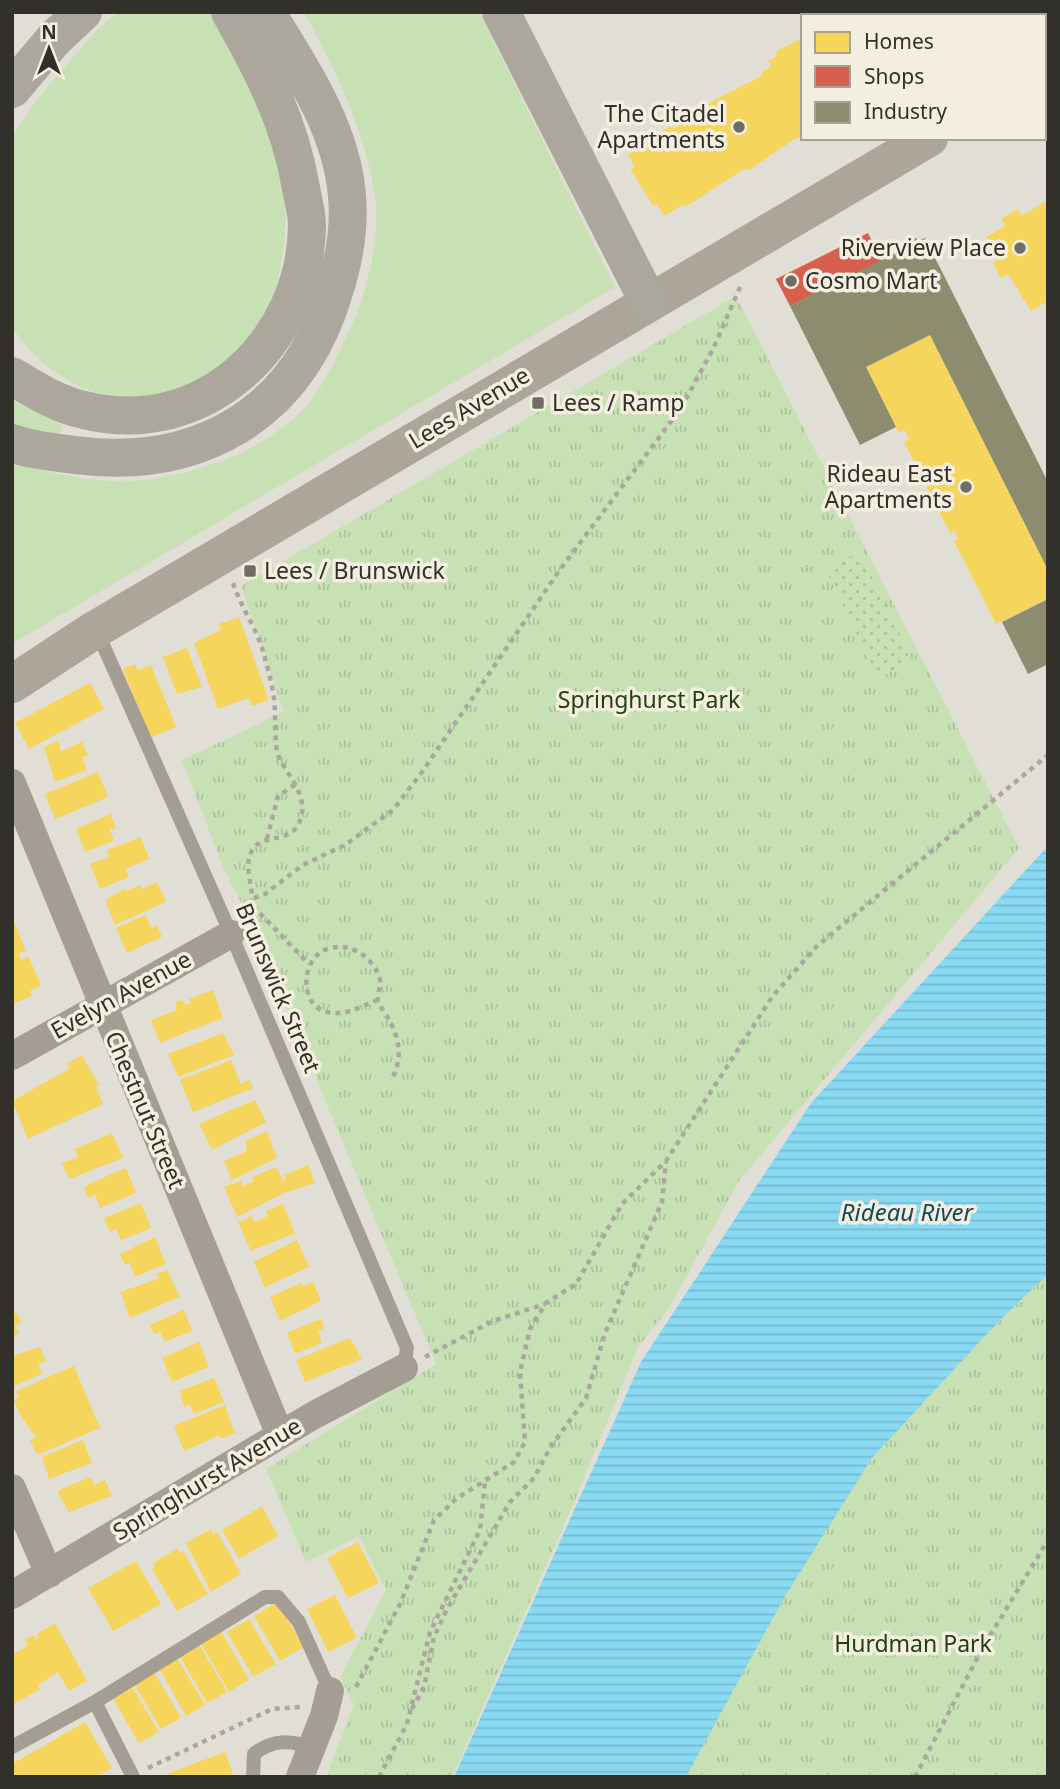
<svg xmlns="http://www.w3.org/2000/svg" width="1060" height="1789" font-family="'Noto Sans',sans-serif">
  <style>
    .grass { fill: #c7e1b4 }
    .park { fill: url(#park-tufts) }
    .garden { fill: url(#garden-dots) }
    .water { fill: url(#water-rules) }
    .homes { fill: #f6d55c }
    .shops { fill: #d6604d }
    .industry { fill: #8c8c6e }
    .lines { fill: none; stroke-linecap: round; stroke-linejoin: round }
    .path { stroke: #aba79f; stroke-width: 4.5; stroke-dasharray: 5 5; stroke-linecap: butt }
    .service { stroke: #a49d94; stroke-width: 14 }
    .minor { stroke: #a49d94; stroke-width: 28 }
    .secondary { stroke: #aca69a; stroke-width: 38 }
    .motorway { stroke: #aba79d; stroke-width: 38 }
    .poi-dot { fill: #6f6d66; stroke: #f3eedf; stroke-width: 2.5 }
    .labels { text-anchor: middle; stroke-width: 7; stroke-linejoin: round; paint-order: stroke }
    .poi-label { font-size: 23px; fill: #31302a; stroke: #f3eedf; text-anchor: end }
    .street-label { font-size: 23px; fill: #31302a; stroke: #f3eedf }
    .park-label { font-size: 23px; fill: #21420d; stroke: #f3eedf }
    .water-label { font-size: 24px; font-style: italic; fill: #164958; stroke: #f3eedf }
  </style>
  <defs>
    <pattern id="park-tufts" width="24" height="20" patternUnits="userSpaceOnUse" patternTransform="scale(1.75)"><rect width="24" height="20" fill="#c7e1b4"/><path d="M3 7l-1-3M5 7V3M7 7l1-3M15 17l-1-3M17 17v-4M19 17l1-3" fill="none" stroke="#abc19b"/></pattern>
    <pattern id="garden-dots" width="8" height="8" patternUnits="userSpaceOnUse" patternTransform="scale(1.75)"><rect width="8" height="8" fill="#c7e1b4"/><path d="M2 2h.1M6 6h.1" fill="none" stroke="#abc19b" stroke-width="1.8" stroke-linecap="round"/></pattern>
    <pattern id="water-rules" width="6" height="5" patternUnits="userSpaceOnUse" patternTransform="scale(1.75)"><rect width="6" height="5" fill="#88d9f1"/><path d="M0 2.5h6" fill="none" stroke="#76bbcf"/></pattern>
  </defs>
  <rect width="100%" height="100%" fill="#e1ded6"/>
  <path class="grass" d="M118 12H213C240 62 280 137 285 194 289 243 276 323 238 358 229 367 212 372 201 378 145 408 88 403 40 360 29 351 21 338 12 328V135L40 96 94 33Z
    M304 12H479L615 287 12 644V463C51 473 93 483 133 481 195 476 272 450 312 399 328 378 339 353 350 329 367 294 381 234 375 195 364 129 336 70 304 12Z
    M12 399 63 426 56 438 12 426Z"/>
  <path class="park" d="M736 296 1019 848 739 1181 669 1308 638 1347 573 1505 452 1777H326L354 1704 340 1677 386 1590 359 1536 306 1562 266 1469 436 1364 249 919 223 867 182 760 284 712 241 586Z
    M1048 1274V1777H686L784 1598 872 1458 1000 1320Z"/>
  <path class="garden" d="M860 552 913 661 878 678 825 568Z"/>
  <path class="water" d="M1048 846V1274L1000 1320 872 1458 784 1598 686 1777H454L641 1362 811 1103Z"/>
  <path class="homes" d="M843 12H886L888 16H837Z
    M798 40 803 41V138H796L749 170 744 169 687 206 683 205 664 216 657 204 653 206 631 170 635 167 628 155 647 144V139L670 127 674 128 708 108 709 103 760 77 762 72 771 67 768 61 776 57 777 51Z
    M1048 200V301L1031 311 1008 274 1001 278 993 263 1000 259 986 237 1005 226 1001 219 1018 209 1022 216Z
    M930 335 1048 570V599L996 624 954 541 958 539 954 531 950 533 904 442 909 439 905 430 899 433 866 367Z
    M239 617 269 700 252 706 249 698 218 709 194 643 221 630 219 624Z
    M187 648 202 687 177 694 163 657Z
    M135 664 138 670 151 665 176 727 150 738 123 669Z
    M90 683 104 709 29 749 15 723Z
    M58 741 61 751 82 742 88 755 82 758 87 770 55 782 44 747Z
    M98 772 108 797 55 819 45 794Z
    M111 814 116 828 110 830 114 841 85 852 76 829Z
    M141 837 149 859 126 869 129 877 100 889 90 864 109 857 107 850Z
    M157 882 166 902 115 925 105 900 125 889 126 891 141 885 142 889Z
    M146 915 151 928 157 925 162 937 127 953 116 928Z
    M12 917 26 951 19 953 21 960 29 957 41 986 30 991 32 996 12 1004Z
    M213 990 223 1018 160 1043 151 1020 177 1010 175 1003 182 1000 185 1005 191 1003 189 999Z
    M223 1033 234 1055 178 1077 168 1054Z
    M82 1055 99 1085 96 1087 103 1104 28 1139 12 1101 69 1069 67 1064Z
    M231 1060 241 1084 250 1080 253 1088 193 1112 180 1080Z
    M255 1100 266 1122 212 1150 199 1124Z
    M267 1131 277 1158 232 1180 224 1161 247 1151 245 1141Z
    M112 1133 123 1158 69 1179 62 1163 78 1157 75 1149Z
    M308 1165 315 1183 284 1193 237 1217 224 1187 241 1181 243 1186 254 1181 252 1177 273 1168 278 1169 283 1181 286 1180 284 1175Z
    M126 1168 136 1193 100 1208 95 1195 88 1198 84 1188 89 1184Z
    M141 1203 151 1228 121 1240 116 1229 110 1232 104 1218Z
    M283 1204 295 1233 251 1251 238 1222 252 1216 254 1222 268 1216 266 1211Z
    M155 1237 166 1264 135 1277 129 1263 125 1265 120 1254Z
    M297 1240 309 1267 265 1287 254 1262Z
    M167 1270 180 1297 130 1318 120 1292 158 1279 157 1274Z
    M313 1282 321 1301 280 1321 270 1297 301 1283 303 1286Z
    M184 1310 192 1331 165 1342 160 1332 154 1334 150 1325Z
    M17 1313 21 1323 15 1326 19 1334 12 1337V1315Z
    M321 1319 324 1328 318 1331 322 1343 295 1354 287 1333Z
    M350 1338 362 1359 305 1382 296 1360Z
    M199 1342 209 1367 172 1382 162 1358Z
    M40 1347 46 1361 38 1364 42 1374 12 1387V1356Z
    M74 1366 100 1428 37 1455 30 1440 36 1437 20 1415 14 1400 19 1398 16 1391Z
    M214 1378 224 1402 194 1414 190 1405 184 1407 180 1391Z
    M225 1405 235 1433 221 1439 220 1435 184 1451 174 1426Z
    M83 1440 92 1463 49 1479 42 1457Z
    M91 1477 94 1485 105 1480 112 1496 69 1512 57 1491Z
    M262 1506 278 1536 239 1559 222 1530Z
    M211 1529 213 1534 217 1532 241 1574 211 1592 186 1543Z
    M358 1542 379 1583 348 1598 327 1558Z
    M177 1549 180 1553 183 1551 208 1594 177 1611 152 1569 155 1567 153 1563Z
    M136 1561 161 1604 113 1631 88 1588Z
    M335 1595 357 1638 328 1652 307 1609Z
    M277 1602 304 1647 280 1661 254 1616Z
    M249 1619 276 1664 253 1677 227 1632Z
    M55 1623 87 1681 69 1691 58 1672 38 1685 40 1689 12 1705V1655L28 1646 25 1640 33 1635 36 1639 39 1637 37 1634Z
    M221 1631 249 1680 229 1692 201 1643Z
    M200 1646 227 1692 207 1703 180 1657Z
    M177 1658 205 1705 186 1716 159 1668Z
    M154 1672 181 1718 161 1729 134 1684Z
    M133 1688 159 1732 139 1743 113 1699Z
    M85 1722 112 1768 97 1777H12V1764Z
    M225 1752 234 1777H171L169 1773Z"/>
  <path class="shops" d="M868 233 882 261 790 306 776 279Z"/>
  <path class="industry" d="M916 238 918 241 925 238 1048 482V570L930 335 866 367 896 427 860 445 790 306 906 248 904 244Z
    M1048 599V664L1028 674 1002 622Z"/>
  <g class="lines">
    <path class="path" d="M233 583C241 607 257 630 263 651 267 666 272 683 274 698 276 716 274 734 277 751 281 771 314 795 298 825 286 846 256 830 249 858 245 879 259 895 247 915
      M267 839 278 796 296 784
      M254 898 265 894 303 865 345 845 393 810 422 772 559 571 681 408 713 349 741 285
      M253 906 309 964
      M378 1000C361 1006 345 1017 327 1012 298 1005 301 958 327 949 350 941 374 957 380 980 381 987 377 994 378 1001 380 1007 386 1014 389 1020 400 1039 403 1060 391 1080
      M425 1357 493 1321 545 1304
      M356 1687 400 1604 434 1520 456 1499 514 1462 525 1442 520 1372 530 1329 546 1303 576 1284 622 1204 666 1161 772 997 817 946 1048 755
      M412 1709 424 1687 434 1637 447 1609 510 1502 534 1478 550 1448 586 1398 605 1333 662 1202 666 1162
      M148 1768 272 1709 301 1707
      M379 1777 407 1724 430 1632 480 1530 485 1481
      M915 1777 982 1649 1048 1540"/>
    <path class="service" d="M900 12 902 16
      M96 629 231 934 407 1348 404 1368
      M95 1702 133 1777
      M12 1747 95 1702 265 1597H278L299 1622 330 1691
      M253 1777 254 1754C272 1739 291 1740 312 1748"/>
    <path class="minor" d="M12 783 280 1435
      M12 1056 231 934
      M12 1488 49 1574
      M12 1595 314 1415 404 1368
      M300 1777 324 1716 330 1691"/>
    <path class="secondary" d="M1044 71 1048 69
      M12 684 96 629 929 138"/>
    <path class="motorway" d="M501 12 648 301
      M12 89 55 38 83 12
      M12 376C35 390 57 404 84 410 203 440 306 343 307 225 307 213 303 200 301 188 290 123 263 70 230 12
      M12 443C32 451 54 452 75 455 198 471 296 415 333 295 344 262 350 230 347 196 342 129 300 67 266 12"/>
  </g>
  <g class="poi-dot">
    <circle cx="739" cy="127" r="7"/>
    <circle cx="1020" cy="248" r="7"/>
    <circle cx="791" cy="281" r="7"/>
    <rect x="531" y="396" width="14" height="14" rx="3.5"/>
    <circle cx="966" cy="487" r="7"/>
    <rect x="243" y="564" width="14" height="14" rx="3.5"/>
  </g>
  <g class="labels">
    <g class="poi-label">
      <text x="725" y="122">The Citadel<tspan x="725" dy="26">Apartments</tspan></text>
      <text x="1006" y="256">Riverview Place</text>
      <text x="805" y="289" text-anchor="start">Cosmo Mart</text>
      <text x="552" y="411" text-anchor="start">Lees / Ramp</text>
      <text x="952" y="482">Rideau East<tspan x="952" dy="26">Apartments</tspan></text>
      <text x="264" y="579" text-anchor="start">Lees / Brunswick</text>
    </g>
    <g class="street-label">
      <text transform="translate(469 408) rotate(-31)" y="8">Lees Avenue</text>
      <text transform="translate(278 988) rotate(67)" y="8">Brunswick Street</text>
      <text transform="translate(121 995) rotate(-29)" y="8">Evelyn Avenue</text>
      <text transform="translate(145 1110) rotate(67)" y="8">Chestnut Street</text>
      <text transform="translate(207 1479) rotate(-31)" y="8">Springhurst Avenue</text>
    </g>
    <g class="park-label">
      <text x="649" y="708">Springhurst Park</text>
      <text x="913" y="1652">Hurdman Park</text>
    </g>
    <g class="water-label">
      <text x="907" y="1221">Rideau River</text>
    </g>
  </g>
  <rect width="1060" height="1789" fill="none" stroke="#31302a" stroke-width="28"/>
  <rect x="801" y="14" width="245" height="126" fill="#f3eedf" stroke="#a5a297" stroke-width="2"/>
  <rect x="815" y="32" width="35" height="21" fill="#f6d55c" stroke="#a5a297" stroke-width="2"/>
  <text x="864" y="49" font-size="21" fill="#31302a">Homes</text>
  <rect x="815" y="66" width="35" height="21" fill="#d6604d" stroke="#a5a297" stroke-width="2"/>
  <text x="864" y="84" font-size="21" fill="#31302a">Shops</text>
  <rect x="815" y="102" width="35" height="21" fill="#8c8c6e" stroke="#a5a297" stroke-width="2"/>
  <text x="864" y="119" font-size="21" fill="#31302a">Industry</text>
  <g transform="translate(49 49)" stroke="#f3eedf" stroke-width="5" paint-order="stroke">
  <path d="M0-5L12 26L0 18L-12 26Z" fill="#31302a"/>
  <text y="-10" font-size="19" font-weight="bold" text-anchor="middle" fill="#31302a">N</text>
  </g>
</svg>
